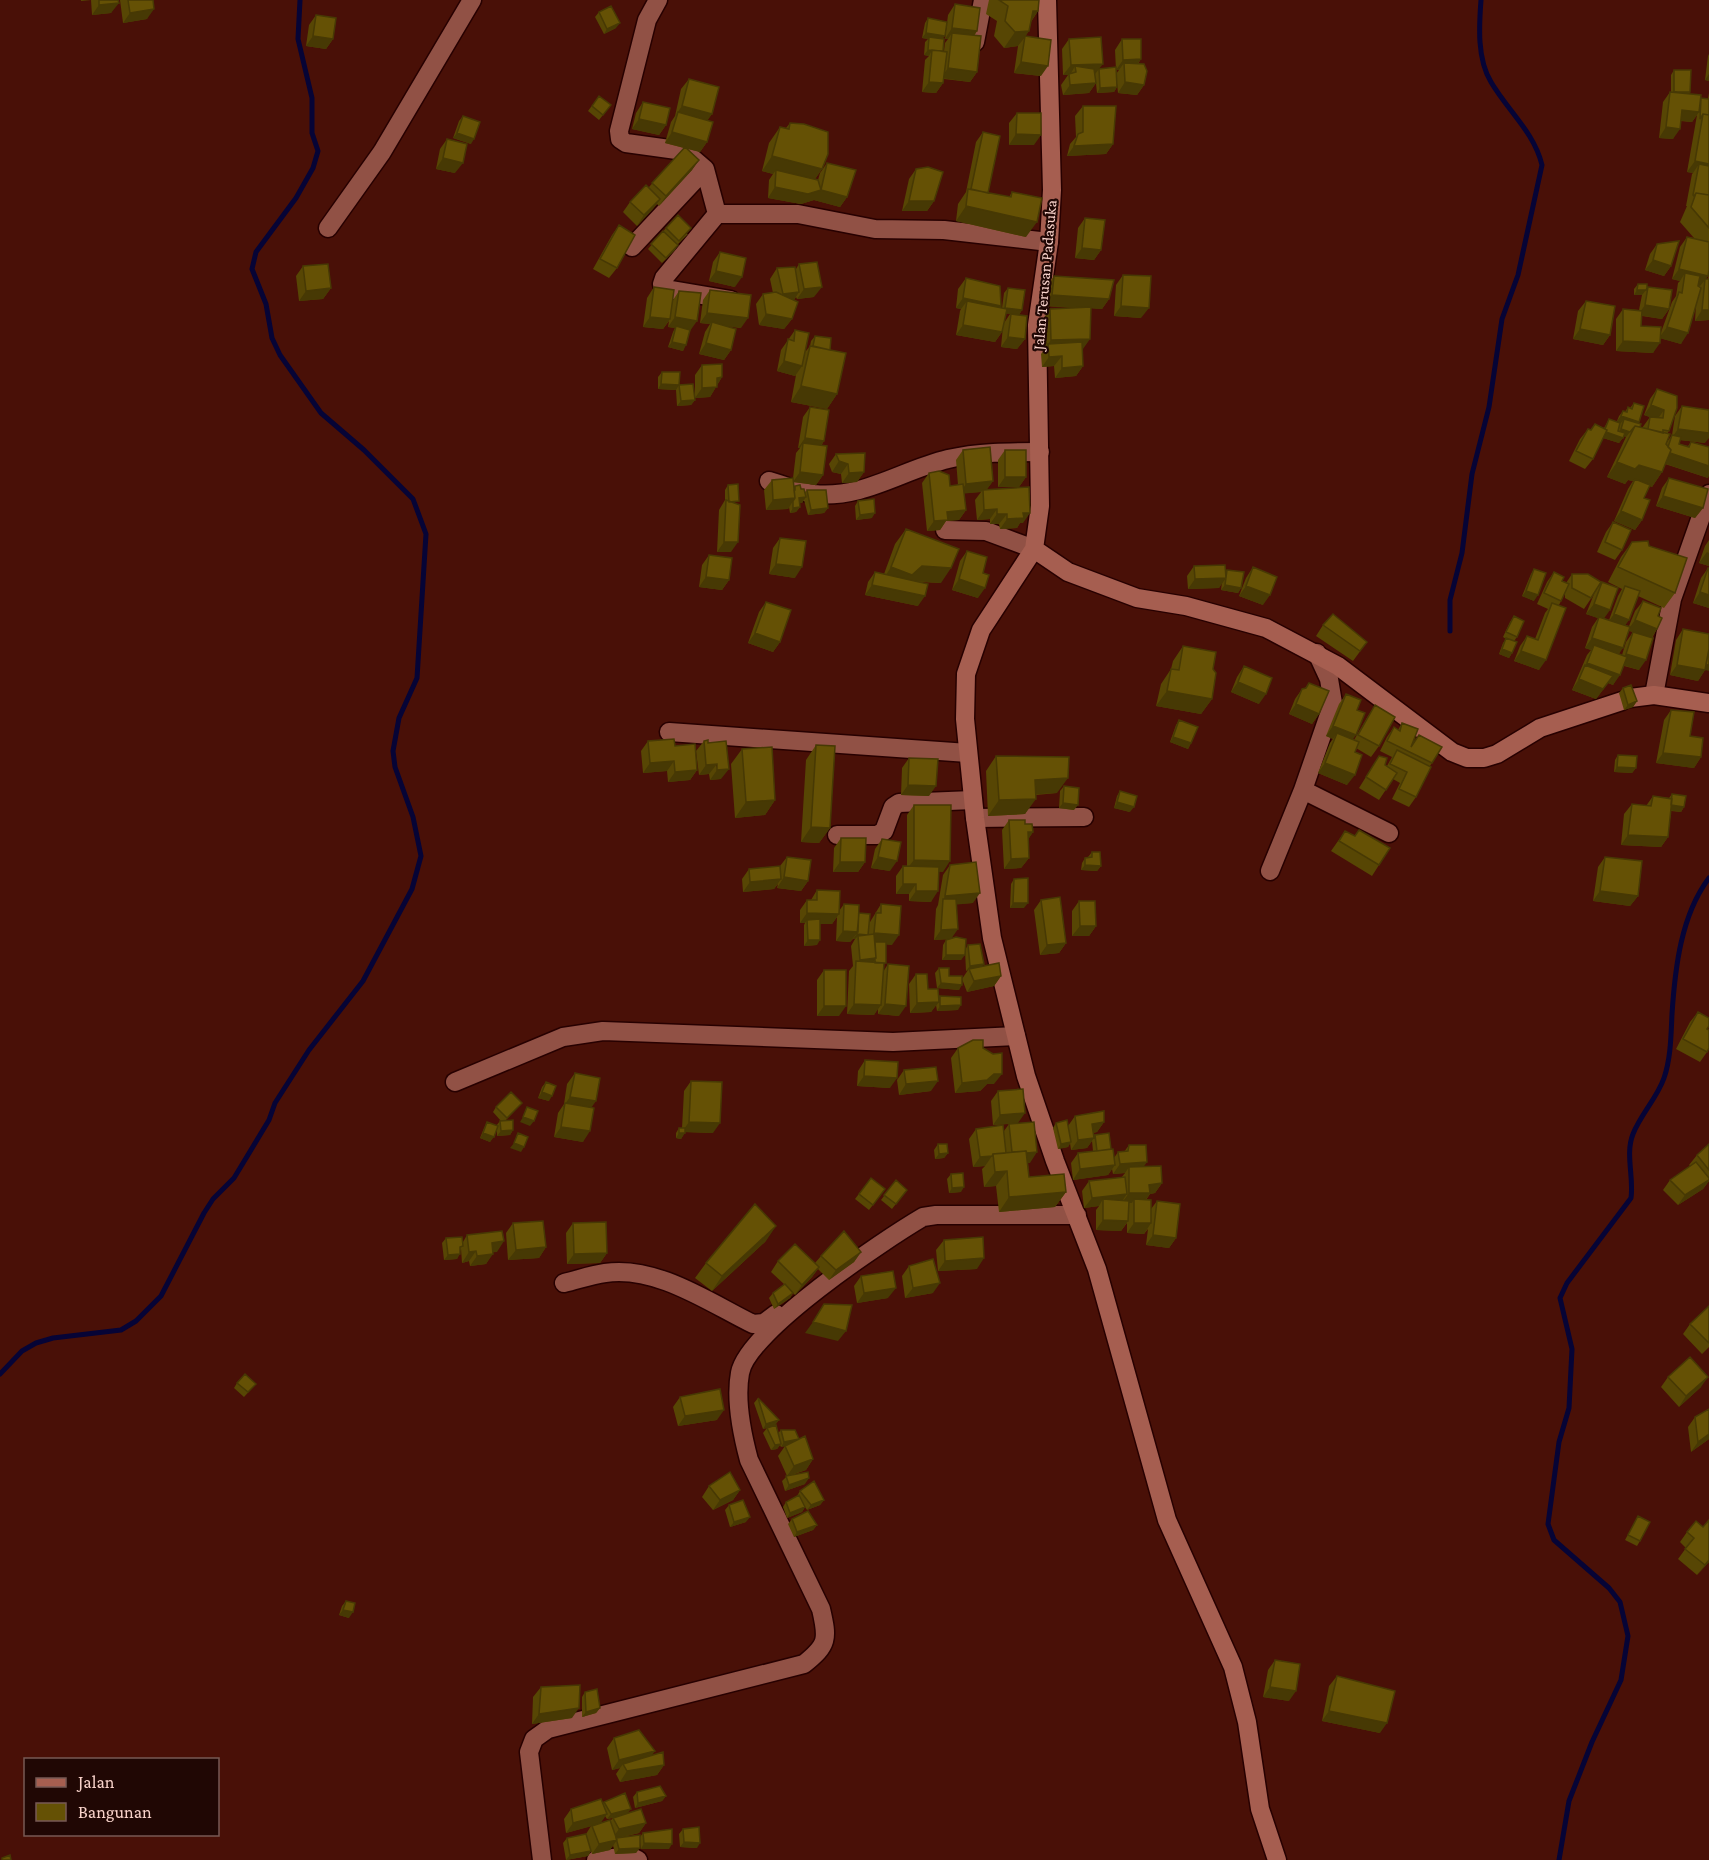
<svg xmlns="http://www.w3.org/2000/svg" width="1709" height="1860" font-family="'Crimson Pro',serif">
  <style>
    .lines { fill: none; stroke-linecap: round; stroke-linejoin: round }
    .stream { stroke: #060436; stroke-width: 5 }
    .street-casing { stroke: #270000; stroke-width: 21 }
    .secondary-casing { stroke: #270000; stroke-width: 21 }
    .street { stroke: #915145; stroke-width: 18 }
    .secondary { stroke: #a65e50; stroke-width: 18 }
    .wall { fill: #574604; fill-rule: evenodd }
    .shaded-wall { fill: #473904 }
    .building { fill: #655105; stroke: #473904; stroke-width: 1.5 }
    .labels { text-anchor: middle; stroke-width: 4.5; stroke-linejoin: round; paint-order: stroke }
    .street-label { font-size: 16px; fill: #f9d3cb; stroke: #200704 }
  </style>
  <rect width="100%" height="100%" fill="#491007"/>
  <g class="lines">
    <path class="stream" d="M1450 631V600L1462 553 1472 474 1489 407 1502 319 1518 275 1542 165C1534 132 1508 111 1491 82 1477 59 1479 26 1481 0
      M0 1374 22 1351 36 1343 53 1338 121 1330 136 1321 161 1296 204 1213 213 1199 234 1178 269 1120 275 1103 309 1050 363 981 412 889 421 856 413 817 395 767 393 751 399 718 417 678 426 534 413 499 364 450 321 413 280 355 272 338 266 304 252 269 256 252 296 198 313 168 318 151 312 133V98L298 39 300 0
      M1559 1860 1569 1801 1592 1742 1621 1680 1628 1636 1620 1602 1609 1588 1554 1540 1548 1524 1559 1442 1569 1408 1572 1349 1560 1298 1567 1283 1631 1198C1634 1177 1625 1154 1633 1134 1641 1114 1657 1098 1664 1078 1671 1058 1671 1034 1672 1014 1675 968 1681 915 1709 878"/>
    <defs>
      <path id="street" d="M658 0 647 20 619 131 620 139 626 143 684 151 705 169
        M975 42 983 0
        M328 228 382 152 472 0
        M632 247 705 169 717 214
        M731 300 666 289 662 284 664 278 717 214H798L875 229 944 230 1049 242
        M769 481C784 485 799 492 814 494 863 499 902 470 948 459 978 452 1009 452 1040 452
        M945 530 986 531 1034 549
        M1654 695 1672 599 1709 494
        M669 732 968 753
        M1303 790 1389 833
        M975 818 1084 817
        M837 835H877L884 831 893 807 899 803 973 800
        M1270 871 1303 790 1333 703 1329 679 1317 653
        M455 1082 563 1037 603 1031 893 1042 1016 1036
        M564 1283C577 1280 591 1275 605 1273 656 1265 710 1303 753 1324L764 1323 776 1314
        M542 1860 529 1752 534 1739 548 1729 804 1664C828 1645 828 1639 821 1609L749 1460C742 1434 735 1400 740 1373 747 1331 884 1240 923 1217L936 1215H1077
        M596 1860 630 1856 638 1860"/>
      <path id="secondary" d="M1047 0 1052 190 1049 242 1037 325 1040 506 1034 549 981 630 966 674 965 719 975 818 992 938 1026 1076 1055 1161 1097 1269 1167 1520 1233 1667 1247 1722 1260 1809 1277 1860
        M1034 549 1068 572 1137 598 1186 606 1266 628 1338 666 1452 752 1467 758H1484L1497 754 1540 728 1622 701
        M1630 698 1654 695 1709 703"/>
    </defs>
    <use href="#street" class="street-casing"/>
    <use href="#secondary" class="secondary-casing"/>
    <use href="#street" class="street"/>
    <use href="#secondary" class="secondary"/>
  </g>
  <path class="wall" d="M81 0H118L111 13 92 15 91 0 81 1Z
    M120 0H153L147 19 123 23Z
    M989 0H1039L1038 11 1031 22 1029 31 1018 46 1004 48 994 36 997 21 986 14Z
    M955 4 977 31 974 36 977 72 970 82 944 79 943 83 936 93 922 92 925 60 929 56 924 55 925 42 928 39 922 38 925 23 928 18 943 38V51H944L945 43 948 39H945L948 15Z
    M599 12 616 28 604 34 595 17Z
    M316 15 333 39 326 49 306 46 309 25Z
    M1025 36 1041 76 1014 73 1018 46Z
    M1069 39 1117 87 1114 92 1097 93 1095 74 1096 83 1089 93 1063 95 1061 85 1068 75H1063L1062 49Z
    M1122 39 1141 59 1138 64 1144 85 1137 95 1118 93 1116 74 1119 70H1116L1115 50Z
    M1709 54V81L1705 80 1708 56Z
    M1674 70 1690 92 1689 94 1700 99H1708L1709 93V270L1708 276 1705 279H1708L1709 272V320L1695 321 1696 304 1681 344 1660 338 1653 353 1616 351V319L1623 309 1639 310 1642 295H1634V289L1638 284 1647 288 1669 309 1662 319 1642 316 1641 326 1660 335 1672 302 1676 296 1678 283 1680 281 1672 279 1680 247 1687 237 1694 238 1680 222 1687 206H1686L1692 174 1693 173 1687 172 1697 115 1692 122 1680 121 1673 139 1659 138 1663 102 1670 92H1671V75Z
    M689 79 712 114 707 120V142L700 152 688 149 699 160 692 170 659 206 657 204 637 226 623 212 630 202 649 187 684 148 665 143 671 122 675 116 681 89Z
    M599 96 611 105 599 120 588 111Z
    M643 102 666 125 659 135 632 129 636 113Z
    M1083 106 1113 144 1106 154 1067 156 1070 144 1076 137 1075 116Z
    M1017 113 1034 145H1009V123Z
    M463 116 471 144 453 138 459 121Z
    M790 123 822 169 815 179 818 180 820 173 827 163 847 197 840 207 814 200 801 204 768 198 769 180 773 174 762 171 769 143 780 127 786 128Z
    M983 132 988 193 1009 197 1012 192 1026 237 956 221 958 204 966 192 976 142Z
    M447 139 455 173 436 169 440 149Z
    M916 169 934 201 927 211H902L909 179Z
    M1085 218 1101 250 1094 260 1075 258 1078 228Z
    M619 225 617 268 609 278 593 269 612 235Z
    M666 228 688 234 678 244 675 250 662 263 648 249Z
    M1657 244 1671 266 1664 276 1645 270 1650 254Z
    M720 252 735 287 709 281 713 262Z
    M799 264 814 297 797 299 796 297 794 300 792 319 784 329 759 325 756 304 763 294 773 293 770 279 777 268 796 269Z
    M303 266 331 288 323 299 299 301 296 276Z
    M1123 275 1141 318 1114 316 1116 285Z
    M1054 276 1109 299 1102 309 1091 308 1083 349V366L1076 376 1055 378 1054 366 1042 367 1041 354 1044 350 1043 319 1050 309 1077 308 1044 306 1047 286Z
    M966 278 1001 306 1000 308H1002L1004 293 1008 288 1022 310 1019 315 1025 339 1017 349 1001 347 1003 326 1002 332 995 342 956 335 960 311 961 309 956 308 958 289ZM1006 313 1010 314 1004 323Z
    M654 287 673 300 679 291 690 330 683 351 668 347 673 332 675 328 668 327 669 321 663 329 643 327 647 298Z
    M710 290 741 328 726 326 731 350 724 360 699 354 705 332 710 324 700 323 703 300Z
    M1586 301 1610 335 1603 345 1573 339 1578 311Z
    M795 330 806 351 810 346 811 341 815 336 830 350 837 394 827 409 791 402 796 375 795 376 777 371 781 350Z
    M702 365 722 377 710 397 695 398V375Z
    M662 372 679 385 695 400 691 405 677 406 676 390 658 389V377Z
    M1657 389 1669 431 1667 434V442L1672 435 1675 416 1682 406 1705 443 1680 440 1679 444 1688 446 1691 442 1708 478 1665 464 1662 472 1652 487 1650 486 1644 498 1642 520 1635 530 1614 521 1628 489 1633 481 1628 480 1625 484 1607 477 1626 437 1624 436 1619 443 1603 438 1593 459 1585 469 1569 461 1580 439 1588 429 1590 430 1595 424 1604 428 1609 419 1620 423H1621L1617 421 1619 416 1623 411 1625 412 1628 407 1630 408 1634 403 1640 427 1642 428 1650 417 1644 415 1650 399Z
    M810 407 824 441 821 446 823 475 816 485 793 482 794 488 795 486 805 492 807 490 828 508 824 513 808 515 804 500 802 503H799L800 507 796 512 790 513 789 507 788 509 766 510 764 490 772 480 793 478 796 453 800 448H798L803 417Z
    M963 450 993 481 987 489 1023 523H1020L1017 528 1000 529 999 524H990V519L977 520 975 500 981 492 964 493 966 510 959 520 946 521 940 530 927 531 922 483 929 473 950 486 958 485 956 460Z
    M1005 450 1026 477 1019 487H998V460Z
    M836 454 864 472 857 482 842 483 841 474 832 472 829 464Z
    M1669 478 1703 508 1695 518 1656 506 1662 488Z
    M728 485 731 552H717L719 510 725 500V490Z
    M858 501 872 518 856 520 855 506Z
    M1613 522 1622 550 1615 560 1597 552 1606 532Z
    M906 529 941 583 920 582 918 606 865 595 868 582 875 572 884 574 895 544Z
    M780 538 795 578 769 574 773 548Z
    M1709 540V566L1699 563 1705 546Z
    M1632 542 1649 546 1675 593 1664 608 1638 596 1625 625 1629 626 1635 611 1643 601 1658 616 1657 629 1652 638 1639 670 1624 666 1613 685 1608 683 1596 699 1572 690 1587 655 1591 650 1585 648 1592 627 1598 618 1586 614 1594 594 1584 609 1565 598V593L1559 605 1539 670 1514 661 1520 646 1527 636 1535 639 1545 613 1548 609 1537 604 1547 582 1554 572 1562 581 1566 583 1572 574 1597 588 1602 582 1604 618 1609 620 1618 596 1622 589 1608 582 1621 557ZM1629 631 1633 632 1626 642 1622 655 1619 654Z
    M967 551 978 598 952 590 960 561Z
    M709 555 729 580 722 590 699 587 702 565Z
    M1194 566 1226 572 1227 570 1241 588 1238 593 1221 590 1222 582 1219 588 1188 589 1187 576Z
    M1253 567 1263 605 1239 596 1246 578Z
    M1708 568 1709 608 1693 603 1701 578Z
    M1534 569V601L1522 596 1531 574Z
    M766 602 780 642 773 652 748 643 759 612Z
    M1514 616 1517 637 1514 641 1512 653 1509 658 1499 654 1503 643 1506 639 1503 637 1510 622Z
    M1323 625 1367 642 1353 661 1316 636Z
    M1683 629 1705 670 1698 681 1670 675 1676 640Z
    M1183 646 1213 669 1212 699 1201 714 1156 706 1161 684 1171 669 1173 661Z
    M1244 666 1259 704 1231 692 1237 677Z
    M1309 683 1319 714 1312 724 1289 714 1295 699 1302 689 1305 688Z
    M1623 688 1637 701 1633 707 1624 710 1619 693Z
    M1346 694 1357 710 1353 739 1354 740 1368 716 1375 705 1379 746 1371 757 1356 748 1347 785 1318 773 1330 743 1333 739 1326 736 1339 704Z
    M1671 710 1690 736 1701 757 1694 768 1656 763 1664 720Z
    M1179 720 1191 743 1188 749 1170 742 1176 725Z
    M1402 723 1412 745 1442 747 1430 766 1416 797 1409 807 1392 799 1400 783 1393 779 1379 800 1359 788 1379 756 1385 765 1387 766 1392 757 1380 751 1387 737 1394 727 1398 730Z
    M648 741 675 746 697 770 690 780 668 782 667 771 643 773 641 751Z
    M704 741 708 743 721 779 710 780 709 774 699 775 696 751Z
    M816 745 830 828 819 843 801 842 806 760Z
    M742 749 775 800 765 815 735 818 731 764Z
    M1618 755 1636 768 1632 773 1614 772 1615 760Z
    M996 756 1057 793 1036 795 1025 814 988 816 986 771Z
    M909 758 929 796 901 795 902 768Z
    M1064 786 1074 810 1059 808 1060 791Z
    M1120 791 1130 812 1114 808 1117 796Z
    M1672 794 1684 807 1681 812 1671 811 1668 837 1661 847 1621 845 1624 814 1632 804 1646 806 1653 796 1669 798Z
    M914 805 943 872 939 871 931 902 909 901V894H896V876L903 866H907V815Z
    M1009 820 1025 824 1033 832 1028 839 1029 858 1021 868 1004 869 1002 830Z
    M1359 830 1379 865 1372 876 1331 851 1345 831 1354 836Z
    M841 838 865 862 858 872H833L834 848Z
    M882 839 890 871 871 868 875 849Z
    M1092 852 1101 866 1097 871 1081 870 1082 863 1085 858 1088 857Z
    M787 857 808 881 801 891 777 888 778 884 774 889 743 892 742 879 749 869 780 866Z
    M1605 857 1638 896 1630 906 1593 901 1598 867Z
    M950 865 973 903 956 904 952 938 965 950 968 945 982 966 1001 976 994 986 967 992 962 979 959 990 937 988 935 973 939 968 949 976 962 979 968 970 966 971 965 951 961 960H942L943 945 946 940 950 939 934 940 936 909 938 905 943 875Z
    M1014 879 1024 908H1010L1011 884Z
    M817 890 839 911 844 904 859 913 870 922 881 904 892 945 886 944 883 972 888 964 899 1016 878 1014V1008L874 1015 847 1014 849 971 853 966 851 946 855 939H853L854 938 850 942 836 941 837 917 832 924H820L817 945 804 946V925L805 923H800V910L807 900H811Z
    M1041 900 1066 943 1059 953 1040 955 1034 910Z
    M1079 901 1096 926 1089 936H1072V911Z
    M824 970 839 1016H817V980Z
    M916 974 928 989 938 998 940 996 958 1010 937 1011 936 1005 931 1012 910 1013 909 984Z
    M1698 1012 1707 1029V1052L1700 1062 1676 1049 1690 1022Z
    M958 1048H983L994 1084H987L980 1091 955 1093 951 1058Z
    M865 1060 890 1088 857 1086 858 1071Z
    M904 1070 931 1091 899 1095 897 1080Z
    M575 1073 591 1107 583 1142 554 1137 558 1113 564 1104 567 1084Z
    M691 1081 713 1133 685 1132 681 1139 676 1138V1133L679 1128H682L684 1091Z
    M546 1082 549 1101 538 1098 542 1087Z
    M998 1091 1018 1123 1030 1163H1028L1029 1177 1066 1192 1055 1207 999 1212 996 1186 984 1187 982 1169 985 1166 973 1167 969 1139 976 1129 1004 1131 1009 1124 993 1125 991 1101Z
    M522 1103 506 1120 513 1130 510 1135 497 1136V1129L490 1142 480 1138 484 1128 487 1122 496 1126 500 1121H501L493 1112 496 1107Z
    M1075 1116 1104 1122 1097 1132 1093 1133 1094 1137 1095 1135 1111 1149 1114 1158 1118 1152H1124L1129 1145 1143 1167 1162 1183 1155 1193 1150 1194 1146 1200 1151 1209 1157 1201 1176 1238 1169 1248 1146 1245 1148 1229 1144 1234 1127 1233V1223L1121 1231 1096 1230V1210L1099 1206 1084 1208 1082 1191 1089 1181 1121 1178 1125 1173 1113 1174 1112 1169 1108 1175 1073 1180 1071 1163 1078 1153 1093 1151 1092 1141 1087 1148 1071 1150 1070 1143 1068 1147 1058 1149 1053 1128 1056 1123 1068 1126Z
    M938 1144 948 1153 944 1158 935 1159 934 1150Z
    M1709 1144V1181L1703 1189 1678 1205 1663 1190 1670 1180 1690 1166 1689 1165 1697 1155Z
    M951 1174 961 1192 949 1193 947 1179Z
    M871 1178 885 1189 869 1210 855 1199Z
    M896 1180 907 1190 892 1209 881 1200Z
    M513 1223 546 1247 539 1258 508 1260 506 1233Z
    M573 1223 607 1253 600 1263 567 1264 566 1233Z
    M467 1235 497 1252H493L486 1264 470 1266 469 1261 462 1263 461 1249 457 1259 444 1260 442 1243 446 1238 463 1242Z
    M944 1240 977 1269 938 1271 936 1250Z
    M766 1241 712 1291 695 1278 706 1263Z
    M861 1252 854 1262 829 1280 818 1269 812 1277 795 1295 793 1293 790 1298 774 1309 769 1298 773 1293 784 1284 771 1272 778 1261 815 1263 821 1256Z
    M909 1266 933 1293 905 1298 902 1276Z
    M861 1276 888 1298 857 1303 854 1286Z
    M1709 1306V1347L1702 1354 1683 1334 1690 1324Z
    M1668 1377 1701 1387 1679 1407 1661 1387Z
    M237 1383 256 1384 244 1397 234 1388Z
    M680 1397 717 1420 678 1426 673 1407Z
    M758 1398 779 1420 775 1425 778 1433 781 1430 799 1439 813 1459 806 1470 792 1475 805 1484 785 1491 782 1481 787 1476 778 1456 785 1446 781 1447 780 1445 777 1449 771 1450 763 1433 767 1428 763 1429 754 1403Z
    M1695 1417 1709 1439 1691 1452 1688 1427Z
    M709 1486 740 1490 733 1500 713 1510 702 1497Z
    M800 1491 824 1500 820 1505 807 1510 805 1507 802 1512 787 1518 783 1507 786 1502 797 1496Z
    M729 1505 746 1522 730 1527 725 1510Z
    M1638 1516 1640 1541 1637 1546 1625 1540Z
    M792 1519 817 1525 813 1530 794 1537 788 1524Z
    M1703 1527 1709 1562 1697 1575 1678 1559 1686 1548 1680 1542 1687 1532Z
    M346 1601 349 1618 339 1615 342 1606Z
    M1275 1660 1289 1701 1263 1697 1268 1670Z
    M1337 1676 1380 1733 1322 1721 1329 1686Z
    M541 1687 572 1718 532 1724 533 1697Z
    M585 1692 600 1708 596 1713 582 1717V1697Z
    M614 1738 652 1755 664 1765 657 1775 620 1782 616 1774 620 1768 612 1770 607 1748Z
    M637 1792 666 1796 662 1801 635 1808 633 1797Z
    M604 1802 646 1823 639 1833 619 1838 640 1837 643 1833 669 1849H641L640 1842 636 1853 615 1854 613 1845 610 1850 592 1854 591 1851 588 1856 566 1860 563 1843 567 1838 586 1834 591 1826 566 1833 564 1819 571 1809 603 1803ZM605 1816 607 1819 613 1818 610 1821 600 1823Z
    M683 1829 697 1848 680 1847 679 1834Z"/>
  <path class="shaded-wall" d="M119 3 111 13 92 15 99 5Z
    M154 9 147 19 123 23 130 13Z
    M1033 11H1038L1027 27Z
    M620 23 616 28 604 34 607 29Z
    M952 28 977 31 970 41 952 33 948 39H945Z
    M1029 31 1018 46 1004 48 1015 32Z
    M926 33 945 36 941 41 929 37 928 39 922 38Z
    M313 36 333 39 326 49 306 46Z
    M928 50H932L929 56 924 55Z
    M1141 59 1134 69 1124 63 1119 70H1116L1123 60Z
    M1021 62 1048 66 1041 76 1014 73Z
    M1103 64 1095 74 1074 75 1076 72 1075 66 1070 75H1063L1071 65Z
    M948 68 977 72 970 82 941 78Z
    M1709 74V81L1705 80Z
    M929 82 943 83 936 93 922 92Z
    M1125 82 1144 85 1137 95 1118 93Z
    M1096 83 1089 93 1063 95 1070 85Z
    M1117 87 1114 92 1097 93 1100 88Z
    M682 106 712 114 705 124 678 112 675 116Z
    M1682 110 1699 112 1692 122 1675 120Z
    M639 119 666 125 659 135 632 129Z
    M1666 127 1680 129 1673 139 1659 138Z
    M672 132 707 142 700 152 665 143Z
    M457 133 474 139 471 144 453 138Z
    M1016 134 1041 135 1034 145H1009Z
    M1113 144 1106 154 1067 156 1074 146Z
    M772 156 822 169 811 185 776 170 773 174 762 171Z
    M443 158 463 163 455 173 436 169Z
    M699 160 692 170 659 206 666 196Z
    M1695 161 1709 164V174L1699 164 1693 173 1687 172Z
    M775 187 821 190 814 200 801 204 768 198Z
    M821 190 847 197 840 207 814 200Z
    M660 199 653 209 637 226 644 215Z
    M909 201H934L927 211H902Z
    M966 206 1037 222 1026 237 956 221Z
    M1082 248 1101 250 1094 260 1075 258Z
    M1653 260 1671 266 1664 276 1645 270Z
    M1679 269 1708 276 1700 286 1684 282 1685 273 1680 281 1672 279Z
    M716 271 742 277 735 287 709 281Z
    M822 287 814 297 797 299 804 289Z
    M331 288 323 299 299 301 306 291Z
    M1637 290H1646L1642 295H1634Z
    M799 292 792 303 776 305 783 294Z
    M1052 295 1109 299 1102 309 1044 306Z
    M963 298 1001 306 994 316 967 301 961 309 956 308Z
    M1645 305 1669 309 1662 319 1638 315Z
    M1121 306 1149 308 1141 318 1114 316Z
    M1005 308 1022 310 1019 315 1001 313Z
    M1702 310H1709V320L1695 321Z
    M707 313 748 318 741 328 711 324 712 322 710 324 700 323Z
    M766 314 792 319 784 329 759 325Z
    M650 317 670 319 663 329 643 327Z
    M675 317 697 321 690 331 676 326 675 328 668 327Z
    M963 325 1002 332 995 342 956 335Z
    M1667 327 1688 333 1681 344 1659 338Z
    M1580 329 1610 335 1603 345 1573 339Z
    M1008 337 1025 339 1017 349 1001 347Z
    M1090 339 1083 349 1048 344 1044 350 1051 340Z
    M1623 341 1660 343 1653 353 1616 351Z
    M672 342 686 345 683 351 668 347Z
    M706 343 731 350 724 360 699 354Z
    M1062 356 1054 366 1042 367 1049 357Z
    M784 361 802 366 795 376 777 371Z
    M1083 366 1076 376 1055 378 1062 368Z
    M722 377 710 397 695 398 702 388 717 378Z
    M661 384 679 385 676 390 658 389Z
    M801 386 837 394 827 409 791 402Z
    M695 400 691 405 677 406 681 401Z
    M1651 405 1664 410 1657 420 1644 415Z
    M1621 416 1639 422 1636 427 1624 419 1621 423 1617 421Z
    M1621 429 1630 432 1626 437 1617 435Z
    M1678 429 1709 433V438L1705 443 1671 439Z
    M1604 431 1623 438 1619 443 1600 437Z
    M805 438 824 441 817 451 803 443 800 448H798Z
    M1667 452 1709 466V476L1708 478 1660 462Z
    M839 461 848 464 841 474 832 472Z
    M1617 462 1639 465 1662 472 1652 487 1634 482 1635 479 1633 481 1628 480 1625 484 1607 477Z
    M800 472 823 475 816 485 793 482Z
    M864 472 857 482 842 483 849 473Z
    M1005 477H1026L1019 487H998Z
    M993 481 985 492 983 490 981 492 959 494 966 484Z
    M1663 496 1703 508 1695 518 1656 506Z
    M806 497 802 503H795L799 498Z
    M795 498 788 509 766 510 773 500Z
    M800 507 796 512 790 513 793 508Z
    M828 508 824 513 808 515 811 510Z
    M997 509 990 519 977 520 984 510Z
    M966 510 959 520 946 521 940 530 927 531 934 521 947 512Z
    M1621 511 1642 520 1635 530 1614 521Z
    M875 513 872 518 856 520 860 515Z
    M1023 513H1030L1023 523H1020L1017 528 1000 529 1007 519Z
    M997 514H1007L999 524H990Z
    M724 542H738L731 552H717Z
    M1707 552 1709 553V566L1699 563Z
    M776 564 802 567 795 578 769 574Z
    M922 566 951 568 941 583 912 581 881 583 891 567Z
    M706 577 729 580 722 590 699 587Z
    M1226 578 1219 588 1188 589 1195 579Z
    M959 579 985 588 978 598 952 590Z
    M872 585 925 596 918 606 865 595Z
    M1225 585 1241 588 1238 593 1221 590Z
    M1246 586 1270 595 1263 605 1239 596Z
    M1526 591 1538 595 1534 601 1522 596Z
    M1700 592 1709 595V608L1693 603Z
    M1594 604 1610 610 1603 620 1586 614Z
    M1614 614 1629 620 1622 630 1607 624Z
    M1635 620 1657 629 1650 640 1628 630Z
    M755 633 780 642 773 652 748 643Z
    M1592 638 1623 648 1616 658 1594 645 1591 650 1585 648Z
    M1502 649 1512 653 1509 658 1499 654Z
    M1521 651 1546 660 1539 670 1514 661Z
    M1626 654 1646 660 1639 670 1619 664Z
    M1587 663 1620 675 1613 685 1608 683 1596 699 1572 690 1579 679 1585 666Z
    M1705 664 1709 665V671L1702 669Z
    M1677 665 1705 670 1698 681 1670 675Z
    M1238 682 1266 694 1259 704 1231 692Z
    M1167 691 1212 699 1201 714 1156 706Z
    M1637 701 1633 707 1624 710 1628 705Z
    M1296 704 1319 714 1312 724 1289 714Z
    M1333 726 1356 735 1349 745 1337 733 1333 739 1326 736Z
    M1173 737 1191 743 1188 749 1170 742Z
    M1663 753 1701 757 1694 768 1656 763Z
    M674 761 667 771 643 773 650 763Z
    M1325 763 1355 775 1347 785 1318 773Z
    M717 764 709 774 699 775 706 765Z
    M1617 767 1636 768 1632 773 1614 772Z
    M729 769 721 779 710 780 717 770Z
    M697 770 690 780 668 782 675 772Z
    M1068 778 1057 793 1024 795 1035 780Z
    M908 785 936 786 929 796 901 795Z
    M1036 799 1025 814 988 816 999 800Z
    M775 800 765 815 735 818 746 802Z
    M1117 802 1134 807 1130 812 1114 808Z
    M1063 803 1078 805 1074 810 1059 808Z
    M1670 805 1684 807 1681 812 1667 810Z
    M811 827 830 828 819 843 801 842Z
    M1028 832H1033L1026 843Z
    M1628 835 1668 837 1661 847 1621 845Z
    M878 857 897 861 890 871 871 868Z
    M1029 858 1021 868 1004 869 1011 859Z
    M914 860 950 861 943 872 906 870Z
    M840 862H865L858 872H833Z
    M1085 865 1101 866 1097 871 1081 870Z
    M784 877 808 881 801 891 777 888Z
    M781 879 774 889 743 892 750 882Z
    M903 884H916L909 894H896Z
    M916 891H938L931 902 909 901Z
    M1600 891 1638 896 1630 906 1593 901Z
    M980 893 973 903 942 906 943 900 945 896Z
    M1013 903H1028L1024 908H1010Z
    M807 913 839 914 832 924H807V920L805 923H800Z
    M1080 926H1096L1089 936H1072Z
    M958 929 951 939 934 940 941 930Z
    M843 931 858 932 850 942 836 941Z
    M874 933 899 935 892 945 867 943Z
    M857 934 868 935 858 936 855 939H853Z
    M808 940H820L817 945 804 946Z
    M1066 943 1059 953 1040 955 1047 945Z
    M946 955H965L961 960H942Z
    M876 958 869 968 856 966 860 960Z
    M984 964 980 969H969L968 970 966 971 970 966Z
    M1001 976 994 986 967 992 974 981Z
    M941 983 962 985 959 990 937 988Z
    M939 1002 931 1012 910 1013 917 1003Z
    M854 1004 881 1005 874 1015 847 1014Z
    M885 1004 906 1006 899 1016 878 1014Z
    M961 1005 958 1010 937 1011 940 1006Z
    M824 1006H846L839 1016H817Z
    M994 1074H1002L994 1084H987L980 1091 955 1093 962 1083Z
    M864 1076 897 1078 890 1088 857 1086Z
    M938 1081 931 1091 899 1095 906 1084Z
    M542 1092 552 1096 549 1101 538 1098Z
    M570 1097 596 1101 589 1111 563 1107Z
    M1025 1113 1018 1123 993 1125 1000 1115Z
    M523 1117 534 1121 530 1126 520 1122Z
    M689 1122 720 1123 713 1133 682 1132Z
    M1104 1122 1097 1132 1085 1134 1092 1124Z
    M561 1127 590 1131 583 1142 554 1137Z
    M513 1130 510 1135 497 1136 501 1131Z
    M483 1133 494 1137 490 1142 480 1138Z
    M679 1133H685L681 1139 676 1138Z
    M1094 1138 1087 1148 1071 1150 1078 1140Z
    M1071 1142 1068 1147 1058 1149 1061 1144Z
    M514 1143 524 1147 521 1152 510 1148Z
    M1037 1152 1030 1163 1005 1165 1012 1155Z
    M948 1153 944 1158 935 1159 939 1154Z
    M992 1156 985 1166 973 1167 980 1157Z
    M1147 1162 1140 1172 1129 1167 1125 1173 1113 1174 1120 1164Z
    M1115 1165 1108 1175 1073 1180 1080 1169Z
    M1007 1171 996 1186 984 1187 995 1172Z
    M1709 1179V1181L1703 1189 1678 1205 1685 1195Z
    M1162 1183 1155 1193 1150 1194 1143 1203 1134 1199 1132 1203H1122L1129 1193 1149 1185Z
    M964 1187 961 1192 949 1193 952 1188Z
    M1066 1192 1055 1207 999 1212 1009 1197Z
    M1127 1194 1120 1204 1103 1199 1099 1206 1084 1208 1092 1198Z
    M1103 1220 1128 1221 1121 1231 1096 1230Z
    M1134 1223H1151L1144 1234 1127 1233Z
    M776 1226 766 1241 712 1291 722 1276Z
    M1153 1235 1176 1238 1169 1248 1146 1245Z
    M504 1241 497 1252 485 1253 492 1243Z
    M546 1247 539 1258 508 1260 516 1250Z
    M476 1251 469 1261 462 1263 469 1252Z
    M861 1252 854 1262 829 1280 836 1270Z
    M607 1253 600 1263 567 1264 574 1254Z
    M460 1254 457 1259 444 1260 448 1255Z
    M493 1254 486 1264 470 1266 477 1256Z
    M984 1258 977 1269 938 1271 945 1261Z
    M819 1267 812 1277 795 1295 802 1285Z
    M940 1283 933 1293 905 1298 913 1288Z
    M896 1288 888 1298 857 1303 864 1293Z
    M793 1293 790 1298 774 1309 778 1304Z
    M813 1322 846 1331 838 1341 805 1333Z
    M1708 1377 1701 1387 1679 1407 1686 1396Z
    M724 1410 717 1420 678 1426 685 1416Z
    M779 1420 775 1425 763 1429 766 1424Z
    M1709 1434V1439L1691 1452 1698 1442Z
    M799 1439 795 1444 781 1447 784 1442Z
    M781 1444 777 1449 771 1450 775 1445Z
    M813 1459 806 1470 787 1476 794 1466Z
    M809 1478 805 1484 785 1491 789 1485Z
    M740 1490 733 1500 713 1510 720 1500Z
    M824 1500 820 1505 807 1510 811 1505Z
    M805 1507 802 1512 787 1518 790 1513Z
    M750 1517 746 1522 730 1527 734 1522Z
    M817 1525 813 1530 794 1537 797 1532Z
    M1709 1560V1562L1697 1575Z
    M343 1610 353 1612 349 1618 339 1615Z
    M1270 1687 1296 1691 1289 1701 1263 1697Z
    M579 1708 572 1718 532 1724 539 1714Z
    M600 1708 596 1713 582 1717 586 1712Z
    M1329 1711 1387 1723 1380 1733 1322 1721Z
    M655 1751 648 1761 623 1764 620 1768 612 1770 619 1760Z
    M664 1765 657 1775 620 1782 627 1771Z
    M666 1796 662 1801 635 1808 638 1803Z
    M631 1809 627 1814 607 1819 611 1814Z
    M607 1814 600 1824 566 1833 573 1823Z
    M646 1823 639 1833 612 1839 619 1829Z
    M617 1840 610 1850 592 1854 599 1844Z
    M684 1842 700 1843 697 1848 680 1847Z
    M644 1843 672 1844 669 1849H641Z
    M640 1848 636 1853 615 1854 619 1849Z
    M591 1851 588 1856 566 1860 570 1855Z"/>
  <path class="building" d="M99 0H118L119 3 99 5Z
    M128 0H153L154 9 130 13Z
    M999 0H1039L1038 11H1033L1029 31 1015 32 1005 21 1008 6Z
    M955 4 980 8 977 31 952 28Z
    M611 6 620 23 607 29 599 12Z
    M316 15 336 18 333 39 313 36Z
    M928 18 947 22 945 36 926 33Z
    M952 33 981 36 977 72 948 68Z
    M1025 36 1051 40 1048 66 1021 62Z
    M929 37 944 39 943 51 928 50Z
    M1101 37 1103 64 1071 65 1069 39Z
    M1122 39H1141V59L1123 60Z
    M932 50 947 52 943 83 929 82Z
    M1124 63 1144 64 1147 71 1144 85 1125 82Z
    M1075 66 1094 69 1096 83 1070 85 1069 74 1076 72Z
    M1116 67 1117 87 1100 88 1099 69Z
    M1674 70H1691L1690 92H1674Z
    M689 79 719 87 712 114 682 106Z
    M1670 92 1701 95 1699 112 1682 110 1680 129 1666 127Z
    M599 96 611 105 603 115 592 106Z
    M1701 98 1709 99V115L1703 114 1700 119Z
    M643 102 670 108 666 125 639 119Z
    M1083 106H1116L1113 144 1074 146 1078 134 1083 132Z
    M678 112 713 122 707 142 672 132Z
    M1017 113H1041V135L1016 134Z
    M1703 114 1709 115V164L1695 161Z
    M463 116 480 122 474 139 457 133Z
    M790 123 804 124 828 132V154L822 169 772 156 780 127 789 129Z
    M983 132 1000 136 988 193 971 189Z
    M447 139 467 144 463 163 443 158Z
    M685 147 699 160 666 196 652 183Z
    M827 163 856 170 847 197 821 190Z
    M1699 164 1709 166V195L1696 193 1694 196 1693 195Z
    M928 167 943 172 934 201H909L916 169Z
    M776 170 818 180 821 190 808 194 775 187Z
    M646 185 660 199 644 215 630 202Z
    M968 189 1011 197 1012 192 1042 198 1037 222 966 206Z
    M1696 193 1709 195V228L1691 207Z
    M678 215 691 228 679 241 666 228Z
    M1085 218 1105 220 1101 250 1082 248Z
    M619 225 635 235 617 268 600 259Z
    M663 231 678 245 666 258 651 244Z
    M1687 237 1709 242V270L1708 276 1679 269Z
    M1679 241 1671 266 1653 260 1657 244Z
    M720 252 746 258 742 277 716 271Z
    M817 262 822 287 804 289 799 264Z
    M328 264 331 288 306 291 303 266Z
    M795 267 799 292 783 294 777 268Z
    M1685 273 1700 276 1698 286 1701 288 1688 333 1667 327 1679 292 1682 293Z
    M1123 275 1151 276 1149 308 1121 306Z
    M1054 276 1114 280 1109 299 1052 295Z
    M966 278 1000 286 1001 306 963 298Z
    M1705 279H1709V310H1702Z
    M1638 284H1647V288L1646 290H1637Z
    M654 287 674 290 670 319 650 317Z
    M1648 287 1672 290 1669 309 1645 305Z
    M1008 288 1025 290 1022 310 1005 308Z
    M710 290 751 295 748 318 707 313Z
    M679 291 701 293 697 321 675 317Z
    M776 292 798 302 792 319 766 314 763 294Z
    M967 301 1007 309 1002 332 963 325Z
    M1586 301 1615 306 1610 335 1580 329Z
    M1091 307 1090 339 1051 340 1050 309Z
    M1623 309 1642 311 1641 326 1661 327 1660 343 1623 341Z
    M1011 314 1027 316 1025 339 1008 337Z
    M712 322 736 329 731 350 706 343Z
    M676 326 690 330 686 345 672 342Z
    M795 330 809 333 802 366 784 361 788 339 794 341Z
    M815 336 831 338 830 350 813 346Z
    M1082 342 1083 366 1062 368V356L1049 357 1048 344Z
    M810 346 846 353 837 394 801 386Z
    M722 364V377L717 378V387L702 388V365Z
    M662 372H680L679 385 661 384Z
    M693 384 695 400 681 401 679 385Z
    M1657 389 1677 396V408L1669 431 1663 430V433L1648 429 1650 417 1663 418 1664 410 1651 405Z
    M1634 403 1644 406 1639 422 1621 416 1623 411 1627 412 1628 407 1632 409Z
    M1682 406 1709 410V433L1678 429Z
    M810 407 829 410 824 441 805 438Z
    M1609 419 1620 423 1618 431 1625 433 1623 438 1606 432 1607 430 1605 429Z
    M1624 419 1641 424 1640 427 1635 426 1630 432 1621 429Z
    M1595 424 1607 430 1593 459 1576 451 1588 429 1591 430Z
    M1635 426 1670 434 1666 444 1671 450 1662 472 1639 465 1635 469 1617 462Z
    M1672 435 1681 437 1679 444 1689 447 1691 442 1709 447V466L1670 453 1671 450 1668 447Z
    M803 443 827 446 823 475 800 472Z
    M990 447 993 481 966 484 963 450Z
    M1005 450H1026V477H1005Z
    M865 453 864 472 849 473 848 464 839 461 836 454Z
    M939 471 949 475 950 486 963 484 966 510 947 512 948 520 934 521 929 473Z
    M793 478 795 498 773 500 772 480Z
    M1669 478 1708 489 1703 508 1663 496Z
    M1635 479 1650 485 1644 498 1650 500 1642 520 1621 511Z
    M738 484 739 501 729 502 728 485Z
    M800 485 801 489H804L806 497 799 498 800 507 793 508V501L795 498 794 490H795V486Z
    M1029 487 1030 513H1023L1024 518 1007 519V514H997V509L984 510 983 490Z
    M807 490H826L828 508 811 510Z
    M874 499 875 513 860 515 858 501Z
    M726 500 740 505 738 542H724Z
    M1613 522 1631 530 1622 550 1605 542Z
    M906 529 959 549 951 568 922 566 912 575 891 567Z
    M780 538 806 541 802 567 776 564Z
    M1648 541 1649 546 1687 558 1675 593 1618 567 1632 542Z
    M967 551 987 557 983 573 989 575 985 588 959 579Z
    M709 555 732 558 729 580 706 577Z
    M1225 565 1226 578 1195 579 1194 566Z
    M1253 567 1277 577 1270 595 1246 586Z
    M1708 568H1709V595L1700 592Z
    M1534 569 1546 573 1538 595 1526 591Z
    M1227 570 1244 572 1241 588 1225 585Z
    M875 572 928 584 925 596 872 585Z
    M1554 572 1564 577 1562 581 1569 584 1561 601 1544 593Z
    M1572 574H1588L1601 582 1591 598 1572 588Z
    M1602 582 1618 588 1610 610 1594 604Z
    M1625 586 1640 591 1629 620 1614 614Z
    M1643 601 1661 608 1658 616 1662 618 1657 629 1635 620Z
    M766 602 791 610 780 642 755 633Z
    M1552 603 1566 608 1546 660 1521 651 1527 636 1538 640Z
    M1333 614 1367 642 1360 651 1323 625Z
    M1514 616 1524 621 1517 637 1506 632Z
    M1599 617 1630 627 1623 648 1592 638Z
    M1683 629 1709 634V649L1705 670 1677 665Z
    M1633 632 1653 638 1646 660 1626 654Z
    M1506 638 1517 642 1512 653 1502 649Z
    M1594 645 1627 657 1620 675 1587 663Z
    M1183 646 1216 652 1213 669 1216 673 1212 699 1167 691 1171 669 1179 670Z
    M1709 649V665L1706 664Z
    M1585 665 1613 676 1603 689 1579 679Z
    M1244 666 1272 678 1266 694 1238 682Z
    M1309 683 1329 691 1319 714 1296 704 1302 689 1306 688Z
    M1631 685 1637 701 1628 705 1623 688Z
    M1346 694 1361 700 1357 710 1365 713 1356 735 1333 726Z
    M1375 705 1395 717 1379 746 1358 735Z
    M1671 710 1694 712 1690 736 1703 738 1701 757 1663 753Z
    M1179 720 1198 727 1191 743 1173 737Z
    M1402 723 1418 729 1411 747 1419 735 1442 747 1432 763 1387 741 1394 727 1400 731Z
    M1337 733 1359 742 1355 752 1362 755 1355 775 1325 763Z
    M674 739 675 746 695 744 697 770 675 772 674 761 650 763 648 741Z
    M708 740V743L726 741 729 769 717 770V764L706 765 704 741Z
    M816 745 835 746 830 828 811 827Z
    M772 747 775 800 746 802 742 749Z
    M1397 750 1431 767 1416 797 1399 789 1407 772 1390 764Z
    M1618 755 1637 756 1636 768 1617 767Z
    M996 756 1069 757 1068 778 1035 780 1036 799 999 800Z
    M1379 756 1387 758 1385 765 1397 773 1386 790 1366 777Z
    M909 758 938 759 936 786 908 785Z
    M1064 786 1079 788 1078 805 1063 803Z
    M1120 791 1137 796 1134 807 1117 802Z
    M1672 794 1686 796 1684 807 1671 805Z
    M1653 796 1672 799 1668 837 1628 835 1632 804 1651 806Z
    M914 805H951L950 861 914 860Z
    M1009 820H1025V824H1032L1033 832H1028L1029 858 1011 859Z
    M1359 830 1390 848 1379 865 1339 841 1345 831 1355 836Z
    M841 838H866L865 862H840Z
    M882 839 901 842 897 861 878 857Z
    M1092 852H1100L1101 866 1085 865V858L1092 857Z
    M787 857 811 860 808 881 784 877Z
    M1605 857 1642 861 1638 896 1600 891Z
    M976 862 980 893 945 896 950 865Z
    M780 866 781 879 750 882 749 869Z
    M903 866 939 867 938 891H916V884H903Z
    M1028 878V903H1013L1014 879Z
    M817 890 840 891 839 914 807 913V900H817Z
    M1060 897 1066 943 1047 945 1041 900Z
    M943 899H956L958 929 941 930Z
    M1079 901H1095L1096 926H1080Z
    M844 904 859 905 858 932 843 931Z
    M881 904 901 906 899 935 874 933 876 913H881Z
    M859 913 870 914 868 935 857 934Z
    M820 919V940H808L807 920Z
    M874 934 876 958 860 960 858 936Z
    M956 937 966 939 965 955H946V940Z
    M875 942H886V963H875V958H876Z
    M980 944 984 964 970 966 968 945Z
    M856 961 884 963 881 1005 854 1004Z
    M999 963 1001 976 974 981 969 969Z
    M888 964 909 966 906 1006 885 1004Z
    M939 968H949V976H962V985L941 983Z
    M824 970H846V1006H824Z
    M916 974H927L928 989H938L939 1002 917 1003Z
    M940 996 961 997V1005L940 1006Z
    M1698 1012 1709 1018V1026L1707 1029 1709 1030V1048L1707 1052 1683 1039Z
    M973 1040H983V1048L993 1054 1002 1053V1074H994L987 1080 962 1083 958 1048Z
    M865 1060 898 1062 897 1078 864 1076Z
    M936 1067 938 1081 906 1084 904 1070Z
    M575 1073 600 1078 596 1101 570 1097Z
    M691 1081 722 1082 720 1123 689 1122Z
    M546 1082 556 1086 552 1096 542 1092Z
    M1023 1089 1025 1113 1000 1115 998 1091Z
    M511 1092 522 1103 507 1118 496 1107Z
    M565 1103 594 1108 590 1131 561 1127Z
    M527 1107 538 1111 534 1121 523 1117Z
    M1104 1111V1122L1092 1124 1094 1138 1078 1140 1075 1116Z
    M513 1120V1130L501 1131 500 1121Z
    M1067 1120 1071 1142 1061 1144 1056 1123Z
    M487 1122 498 1126 494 1137 483 1133Z
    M1034 1122 1037 1152 1027 1153 1026 1151 1012 1152 1009 1124Z
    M1003 1125 1006 1153 993 1154 992 1156 980 1157 976 1129Z
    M679 1128H685V1133H679Z
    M518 1133 528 1137 524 1147 514 1143Z
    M1109 1133 1111 1149 1097 1151 1095 1135Z
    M938 1144H947L948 1153 939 1154Z
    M1709 1144V1170L1697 1155Z
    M1129 1145H1146L1147 1162 1120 1164 1118 1152 1128 1151Z
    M1113 1149 1115 1165 1080 1169 1078 1153Z
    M1026 1151 1029 1177 1064 1174 1066 1192 1009 1197 1007 1171 995 1172 993 1154Z
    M1696 1162 1709 1178V1180L1685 1195 1670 1180Z
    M1161 1166 1162 1183 1149 1185 1150 1193H1129V1167Z
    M963 1173 964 1187 952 1188 951 1174Z
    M1125 1177 1127 1194 1092 1198 1089 1181Z
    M871 1178 885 1189 873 1205 859 1194Z
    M896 1180 907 1190 896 1204 884 1195Z
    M1103 1199 1129 1201 1128 1221 1103 1220Z
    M1134 1199 1151 1200V1223H1134Z
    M1157 1201 1180 1204 1176 1238 1153 1235Z
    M755 1204 776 1226 722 1276 706 1263Z
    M543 1221 546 1247 516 1250 513 1223Z
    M606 1222 607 1253 574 1254 573 1223Z
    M502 1231 504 1241 492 1243 493 1254 477 1256 476 1251 469 1252 467 1235Z
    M844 1231 861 1252 836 1270 821 1256Z
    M462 1237 463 1246 460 1247V1254L448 1255 446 1238Z
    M983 1237 984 1258 945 1261 944 1240Z
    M795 1244 819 1267 802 1285 778 1261Z
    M933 1259 940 1283 913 1288 909 1266Z
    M893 1271 896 1288 864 1293 861 1276Z
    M785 1284 793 1293 778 1304 773 1293Z
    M824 1304 852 1305 846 1331 813 1322Z
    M1709 1306V1343L1690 1324Z
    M1690 1357 1708 1377 1686 1396 1668 1377Z
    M245 1374 256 1384 248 1392 237 1383Z
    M720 1389 724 1410 685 1416 680 1397Z
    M758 1398 779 1420 766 1424Z
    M1709 1409V1434L1698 1442 1695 1417Z
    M776 1425 781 1444 775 1445 767 1428Z
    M781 1430H795L799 1439 784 1442Z
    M805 1436 813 1459 794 1466 785 1446Z
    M730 1472 740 1490 720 1500 709 1486Z
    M808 1472 809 1478 789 1485 786 1476Z
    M814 1481 824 1500 811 1505 800 1491Z
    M799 1495 805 1507 790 1513 786 1502Z
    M743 1500 750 1517 734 1522 729 1505Z
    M808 1511 817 1525 797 1532 792 1519Z
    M1638 1516 1650 1522 1640 1541 1628 1535Z
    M1709 1520V1560L1705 1565 1685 1549 1694 1538 1687 1532 1696 1521 1703 1527Z
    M346 1601 355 1603 353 1612 343 1610Z
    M1275 1660 1300 1664 1296 1691 1270 1687Z
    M1337 1676 1395 1691 1387 1723 1329 1711Z
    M580 1685 579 1708 539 1714 541 1687Z
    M597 1689 600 1708 586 1712 585 1692Z
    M639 1730 655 1751 619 1760 614 1738Z
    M663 1752 664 1765 627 1771 623 1764Z
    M660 1786 666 1796 638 1803 637 1792Z
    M625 1793 631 1809 611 1814 604 1802Z
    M601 1799 607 1814 573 1823 571 1809Z
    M641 1809 646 1823 619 1829 613 1818Z
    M610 1820 617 1840 599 1844 592 1826Z
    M699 1827 700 1843 684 1842 683 1829Z
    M672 1829V1844L644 1843 643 1833Z
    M586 1834 591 1851 570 1855 567 1838Z
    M640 1835V1848L619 1849 616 1838Z
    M10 1855 11 1860H2V1858Z"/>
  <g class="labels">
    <g class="street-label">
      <text transform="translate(1044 275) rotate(-85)" y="6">Jalan Terusan Padasuka</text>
    </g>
  </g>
  <rect x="24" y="1758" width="195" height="78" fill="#200704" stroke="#775954" stroke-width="1.5"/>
  <rect x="36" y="1778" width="30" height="9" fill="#a65e50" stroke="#775954" stroke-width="1.5"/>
  <text x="78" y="1788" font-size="18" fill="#f9d3cb">Jalan</text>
  <rect x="36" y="1803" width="30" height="18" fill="#655105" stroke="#775954" stroke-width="1.5"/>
  <text x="78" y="1818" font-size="18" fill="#f9d3cb">Bangunan</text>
</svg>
